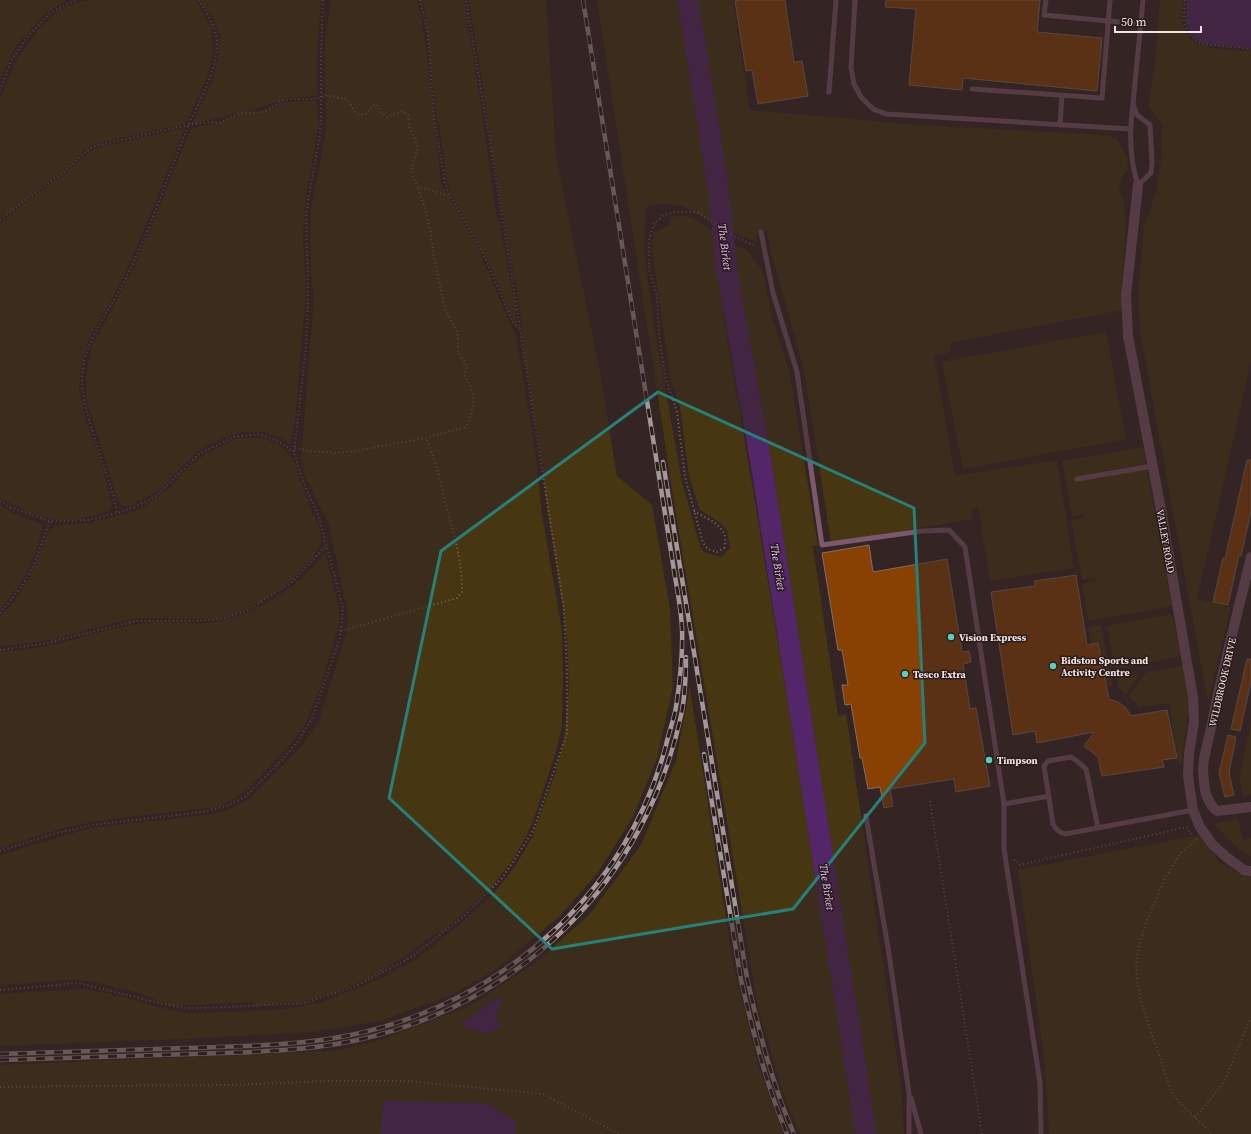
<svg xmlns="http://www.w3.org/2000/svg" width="1251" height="1134" font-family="'Source Serif 4',serif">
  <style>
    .green { fill: #463611 }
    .water { fill: #522668 }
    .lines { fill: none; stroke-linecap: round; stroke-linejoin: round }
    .river { stroke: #522668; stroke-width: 21 }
    .building { fill: #884003; stroke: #806f65 }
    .path { stroke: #796a6a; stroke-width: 2; stroke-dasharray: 1 3; stroke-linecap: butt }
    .lane { stroke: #7b586b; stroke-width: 5 }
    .street { stroke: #7b586b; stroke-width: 10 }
    .rail-casing { stroke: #a49797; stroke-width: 4.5 }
    .rail { stroke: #2a1a1a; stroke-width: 3; stroke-dasharray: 9; stroke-linecap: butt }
    .marked { fill: none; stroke: #26817a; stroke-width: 3; stroke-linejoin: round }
    .poi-dot { fill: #58cebf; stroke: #2a1a1a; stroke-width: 1.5 }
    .labels { text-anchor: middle; stroke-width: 3; stroke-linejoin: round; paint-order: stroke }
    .street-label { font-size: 10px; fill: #f0e5e5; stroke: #2a1a1a }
    .poi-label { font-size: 10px; font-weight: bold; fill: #f0e5e5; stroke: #2a1a1a; text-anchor: start }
    .water-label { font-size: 11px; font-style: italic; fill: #e5c1fb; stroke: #2a1a1a }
  </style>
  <rect width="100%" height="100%" fill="#342424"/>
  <path class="green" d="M0 0H67L44 14 16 46 0 80Z
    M90 0H196L211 28 213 54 208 76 185 124 94 144 85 149 69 166 59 175 50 179 11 212 0 218V100L10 74 16 60 41 27 58 11 77 3Z
    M200 0H321L317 53V95L304 97 289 98 252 110 192 124 212 82 218 59 220 37 214 20Z
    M331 0H417L419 5 428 63 441 183 478 249 516 336 535 449 542 514 562 631 563 673 562 726 556 752 534 819 527 835 511 862 491 888 441 933 439 931 398 961 384 968 385 970C365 980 344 990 322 997 300 1003 277 1004 254 1006V1002L171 1006 140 993 91 981 67 980 0 985V855L94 827 216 814 246 802 302 746 319 721 346 634 348 615 329 524 306 479 301 459 314 298 311 275V209L326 131 325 40Z
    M422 0H464L480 99 495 205 497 218 499 219 516 311 517 328 493 271 449 191 451 190 446 176 439 122 436 119 426 14Z
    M469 0H546L556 156 599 367 617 476 652 505 670 608 673 687 657 758 633 817 597 874 560 916 495 970 451 995 380 1021 312 1032 181 1039 0 1046V994L85 989 116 995 153 1006 185 1013 254 1011 288 1009 322 1002 385 977 414 960 436 944 468 917 495 892 516 865 532 837 556 771 564 740 569 688 567 640 563 608 548 513 540 448 526 366 520 311 490 139 485 99Z
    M597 0H681L717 225C695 211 671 196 646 207L644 250 655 332 682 482 701 549 706 553 721 557 730 548 727 530 719 522 700 510 689 476 680 407 671 382 654 264 652 245 654 232 670 225 669 218 683 215 693 219 716 233 715 244 725 326 758 519 858 1134H800L784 1095 758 1008 676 515Z
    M694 0H733L750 110 917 125 1105 135 1117 139 1127 156 1128 169 1121 178 1119 188 1124 204 1126 225 1121 293 1122 310 950 343 951 352 934 356 955 476 1057 460 1074 568 990 581 978 507 971 508 973 519 831 543 804 370 770 249 767 230 755 234 758 243 724 229 723 218 725 195Z
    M1160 0H1183C1183 10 1180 22 1185 31 1194 52 1231 49 1251 51V362L1197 599 1231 607 1208 702 1140 332 1138 293 1144 227 1156 193 1162 154V124L1156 116 1148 107 1155 62Z
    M295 101H316L319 121 304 211 303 238 306 294 301 350 295 423 290 445 282 438 263 432H242L221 439 199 450 158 491 127 507 120 504 116 496 86 397V374L92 346 135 266 191 129 225 121 241 113 261 112 281 103Z
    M185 128 154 206 125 274 88 341 81 369 79 389 86 420 98 453 112 504 110 510C94 518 67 522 49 518 34 516 12 505 0 497V223L52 182C70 174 80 155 99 147Z
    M727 244 747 250 758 264 763 273 772 318 789 370 818 545 813 546 838 716 846 714 901 1086 904 1134H868L776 533Z
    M1106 332 1126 439 963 469 942 362Z
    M240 438H263L281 446 293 459 306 497 320 529 321 545 312 558 291 581 269 597 246 609 225 617 206 619 134 618 54 639 38 642 0 646V617L15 601 30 577 48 533 54 527 62 525 85 524 137 511 168 490 185 470 207 453 234 440Z
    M1143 447 1172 606 1088 621 1082 584 1096 581 1095 578 1082 580 1071 520 1084 518 1083 514 1072 516 1062 461Z
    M0 504 14 514 43 525C36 558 23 584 0 609Z
    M324 553 326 555 339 608V625L321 686 304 727 289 746 247 790 231 801 217 807C172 813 126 815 82 824 54 829 27 840 0 848V652C14 651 28 649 42 647 74 641 105 629 137 624 159 620 182 624 204 623 247 621 300 588 324 553Z
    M1172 614 1181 656 1115 669 1107 626Z
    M1101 625 1113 687 1107 686 1098 644 1091 645 1088 627Z
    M1183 666C1185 678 1188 691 1188 704 1188 724 1183 743 1182 763L1179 765 1169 703 1139 707 1129 696 1145 673Z
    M1140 674 1126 694 1118 688 1117 678Z
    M689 683 733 963 757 1062 783 1134H0V1065L334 1051 380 1040 468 1007 535 963 589 915 641 845 676 760 689 692Z
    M1251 724V795L1243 797 1239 778Z
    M1236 819 1239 821 1243 840 1251 838V856C1236 848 1226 838 1215 824Z
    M1199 835 1220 863 1237 872 1251 876V1134H1049L1045 1065 1018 870Z"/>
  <path class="water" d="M1187 0H1251V48L1202 43 1194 37 1188 29 1186 22Z
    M503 994 495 1017 502 1026 487 1034 460 1025Z
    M383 1100 428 1102 487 1103 517 1122 515 1134H381Z"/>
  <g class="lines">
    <path class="river" d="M688 0 718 186 726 265 762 469 866 1134"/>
  </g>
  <path class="building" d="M740 0H785L794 62 802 61 808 96 758 104 752 70 746 71 735 1Z
    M886 0H1040L1037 32 1102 38 1097 91 963 78 962 90 909 85 916 9 885 7Z
    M1247 460H1251V512L1241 556 1239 555 1228 605 1213 602 1223 558 1225 559Z
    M869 545 873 572 947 559 962 652 969 651 971 662 963 664 970 709 976 708 990 786 956 792 954 779 890 789 893 806 884 808 880 787 868 789 862 758H860L851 704 845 705 842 685H848L842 650H838L822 553Z
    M1076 575 1087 645 1098 643 1109 699 1118 702 1126 708 1131 716 1167 710 1177 758 1162 760 1164 767 1102 776 1098 757 1084 746 1094 732 1037 743 1035 731 1013 735 991 592 1035 586 1034 581Z
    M1247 659H1251V682L1240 731 1231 729Z
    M1228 735 1236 737 1229 773 1234 795 1225 797 1219 773Z"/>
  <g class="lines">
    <path class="path" d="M199 0C207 13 217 28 217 44 216 76 196 106 185 134 165 184 148 235 124 282 111 307 89 336 84 363 78 391 88 416 96 442 102 461 108 479 114 497L117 513 135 507 156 496 199 454 234 437 259 434 278 441 294 452
      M420 0 428 34 434 118 445 182 450 196 485 258 514 324 519 328
      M1185 0C1183 22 1182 32 1202 44L1251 49
      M0 90 12 59 29 35 50 13 76 0
      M0 220 52 180C69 172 78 154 95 146L192 124 212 122 219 123 241 113 261 112 268 110 279 102 292 99H310L321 98 326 95 345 99 350 103 354 111 359 115 365 114 375 104 379 107 381 113 387 117 403 111 408 115 410 128 418 147 411 171 418 188 426 189 450 196
      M295 448 310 451 336 453 355 451 426 438 466 427C475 405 477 395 464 375L467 367 464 361 458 352V334L445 309 434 257 431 234 426 212 418 188
      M0 501 7 506 50 521 88 520 117 513
      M694 511C709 520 731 527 724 548L717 552 708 549 703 543 685 477 677 412 665 376 659 334 657 296 649 269V240L654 224 663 216 674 212H697L732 235 755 246
      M0 613C9 602 19 591 26 579 37 561 42 540 50 521
      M341 631 457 598 462 592C463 562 453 531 445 502 440 480 435 458 426 438
      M0 650 42 644 136 621H199L225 618 248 610 292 582 326 546
      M930 801 982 1134
      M1197 839 1180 854 1165 878 1146 923 1139 945 1136 967 1138 987 1142 1004 1171 1091 1178 1101 1212 1134
      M0 851 53 834 92 825 202 812 226 806 245 797 282 760 298 741 312 718 340 638 343 608 318 514 306 489 298 466 294 452 306 347 308 293 306 213 319 139 321 119V51L323 0
      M1014 860H1016L1019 865 1187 827 1190 834 1193 833
      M0 990 78 983 159 1003 184 1008H208L305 1003 354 987 410 958 463 917 503 877 533 831 567 733V671L564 609 505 233 466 0
      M0 1087 73 1086 232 1085 325 1081H406L543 1094 619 1134
      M1195 1118 1224 1082 1251 1017"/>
    <path class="lane" d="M855 0 851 68 854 84 861 97 873 109 886 114 1130 129
      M1046 0 1044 15 1141 24
      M972 89 1102 98 1110 0
      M829 92 836 0
      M1133 104C1129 132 1129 158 1138 185L1151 173 1152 162 1150 125 1137 115 1133 104 1143 0
      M1060 125 1062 95
      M761 232 773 293 797 372 822 545 922 531 949 530 965 547 1004 804V849L1040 1083 1041 1134
      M1077 479 1153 466
      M1004 804 1049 796
      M866 816 889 954 909 1093V1134
      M1098 828 1086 769 1077 761 1071 757 1048 761 1044 766 1053 824C1056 830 1059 832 1065 834L1193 810
      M911 1098 921 1134"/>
    <path class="street" d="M1138 185 1126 296 1128 336 1159 499 1193 697 1194 722 1189 754 1188 776 1193 810 1200 827 1212 844 1225 856 1244 870 1251 871
      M1251 557C1238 611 1224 664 1213 718 1211 732 1203 756 1203 769 1204 785 1204 800 1217 811L1251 807"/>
    <defs>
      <path id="rail" d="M663 462 747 978C759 1031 772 1084 794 1134
        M704 754 741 980C753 1032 766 1084 787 1134
        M0 1054C63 1052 125 1050 188 1048 243 1046 297 1046 351 1035 500 1004 627 894 666 745 669 732 674 719 676 707 680 681 683 654 682 628 681 606 676 585 673 564L583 0
        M0 1060C63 1058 127 1056 190 1054 245 1052 299 1052 353 1041 521 1006 647 880 682 711 685 694 686 675 686 657"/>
    </defs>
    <use href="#rail" class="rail-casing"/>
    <use href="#rail" class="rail"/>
  </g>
  <path d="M0 0H1251V1134H0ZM658 392 914 508 925 743 793 909 552 949 389 798 441 551Z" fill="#342424" fill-opacity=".55" fill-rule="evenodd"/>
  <path class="marked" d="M658 392 914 508 925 743 793 909 552 949 389 798 441 551Z"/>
  <g class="poi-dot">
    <circle cx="951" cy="637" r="4"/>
    <circle cx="1053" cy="666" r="4"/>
    <circle cx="905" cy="674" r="4"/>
    <circle cx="989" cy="760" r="4"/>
  </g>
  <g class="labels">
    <g class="street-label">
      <text transform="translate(1166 541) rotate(80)" y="4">VALLEY ROAD</text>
      <text transform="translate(1222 682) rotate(-77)" y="4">WILDBROOK DRIVE</text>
    </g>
    <g class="poi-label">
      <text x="959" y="641">Vision Express</text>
      <text x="1061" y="664">Bidston Sports and<tspan x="1061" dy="12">Activity Centre</tspan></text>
      <text x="913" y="678">Tesco Extra</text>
      <text x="997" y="764">Timpson</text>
    </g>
    <g class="water-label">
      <text transform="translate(725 247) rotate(83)" y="4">The Birket</text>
      <text transform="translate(778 567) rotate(81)" y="4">The Birket</text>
      <text transform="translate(827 887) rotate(81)" y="4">The Birket</text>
    </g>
  </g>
  <path d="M1115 26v6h86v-6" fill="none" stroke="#f0e5e5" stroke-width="2"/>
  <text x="1121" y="26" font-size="12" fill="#f0e5e5" stroke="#2a1a1a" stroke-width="3" paint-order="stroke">50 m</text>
</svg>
